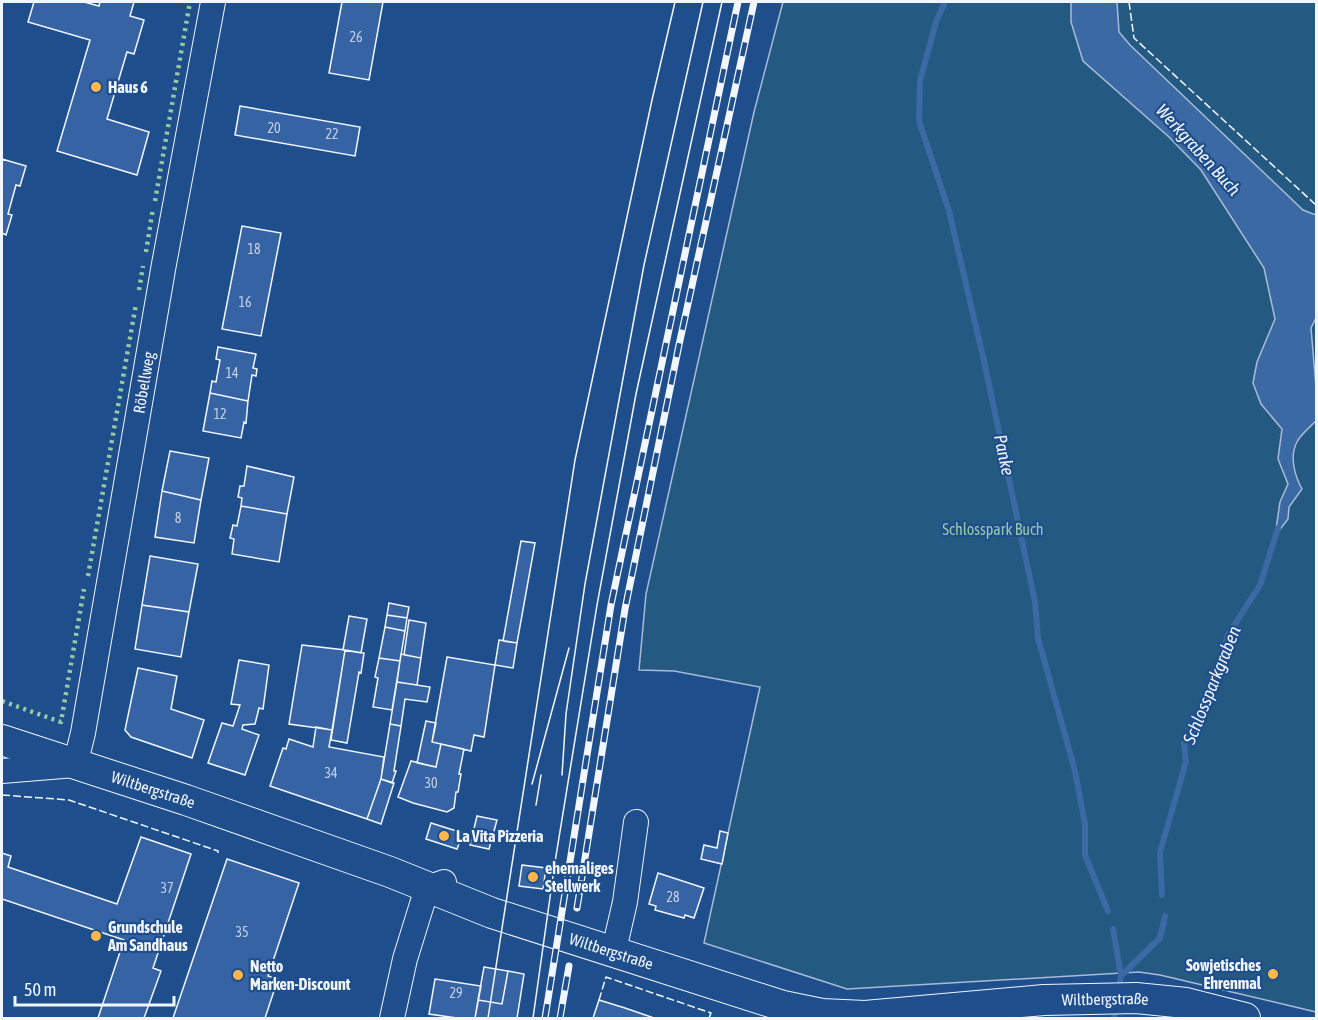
<svg xmlns="http://www.w3.org/2000/svg" width="1318" height="1020" font-family="'Asap Condensed',sans-serif">
  <style>
    .green { fill: #245a82; stroke: #a8bbd7; stroke-width: 1.5 }
    .water { fill: #3b69a3; stroke: #a8bbd7; stroke-width: 1.5 }
    .lines { fill: none; stroke-linecap: round; stroke-linejoin: round }
    .stream { stroke: #3b69a3; stroke-width: 6 }
    .building { fill: #3563a3; stroke: #f2f6ff; stroke-width: 1.5 }
    .minor-casing { stroke: #f2f6ff; stroke-width: 26 }
    .major-casing { stroke: #f2f6ff; stroke-width: 32 }
    .minor { stroke: #1f4e8c; stroke-width: 24 }
    .major { stroke: #1f4e8c; stroke-width: 30 }
    .tram { stroke: #f2f6ff; stroke-width: 1.5 }
    .rail-casing { stroke: #f2f6ff; stroke-width: 7 }
    .rail { stroke: #1f4e8c; stroke-width: 4.5; stroke-dasharray: 14; stroke-linecap: butt }
    .hedge { stroke: #97c8a6; stroke-width: 4.5; stroke-dasharray: 3 4.5; stroke-linecap: butt }
    .fence { stroke: #f2f6ff; stroke-width: 1.5; stroke-dasharray: 8 3; stroke-linecap: butt }
    .poi-dot { fill: #ffb74d; stroke: #1f4e8c; stroke-width: 2 }
    .labels { text-anchor: middle; stroke-width: 4.5; stroke-linejoin: round; paint-order: stroke }
    .number-label { font-size: 14px; fill: #c3d1e8 }
    .poi-label { font-size: 16px; font-weight: bold; fill: #f2f6ff; stroke: #1f4e8c; text-anchor: start }
    .street-label { font-size: 16px; fill: #f2f6ff; stroke: #1f4e8c }
    .park-label { font-size: 16px; fill: #97c8a6; stroke: #1f4e8c }
    .water-label { font-size: 18px; font-style: italic; fill: #f2f6ff; stroke: #1f4e8c }
  </style>
  <rect width="100%" height="100%" fill="#1f4e8c"/>
  <path class="green" d="M783 2H1316V1012L1160 975 1139 972 847 989 704 943 760 687 674 671 639 670 646 594 754 112Z"/>
  <path class="water" d="M1071 2H1117L1119 32 1130 45 1303 210 1316 215V318L1311 328 1316 387V421C1310 427 1300 435 1297 442 1289 457 1295 476 1302 489L1289 507 1288 519 1275 536 1280 502 1288 484 1278 459 1282 429 1261 404 1253 383 1257 362 1275 319 1264 268 1201 170 1169 137 1083 61 1071 22Z"/>
  <g class="lines">
    <path class="stream" d="M945 2 936 22 920 81 919 121 949 211 984 361 1035 602 1038 638 1075 771 1085 824V855L1108 911
      M1162 895 1160 852 1186 762 1184 743 1196 727 1208 701 1228 635 1260 585 1278 528
      M1113 929 1121 976 1119 987
      M1121 976 1160 938 1165 916
      M1114 1018 1116 1011"/>
  </g>
  <path class="building" d="M34 2H84L99 6 100 2H134L130 16 144 20 134 54 127 52 107 119 149 132 137 175 57 151 90 40 28 22Z
    M342 2H383L369 80 329 73Z
    M240 106 360 127 355 156 235 135Z
    M2 159 26 166 20 186 16 185 8 214 12 215 6 235 2 233Z
    M242 226 281 233 261 336 222 329Z
    M218 347 256 354 253 368 257 369 256 376 252 375 248 401 210 393 212 381 216 382 220 360 216 359Z
    M210 393 248 401 246 423 244 422 241 438 203 431Z
    M170 451 209 458 201 500 162 491Z
    M247 466 294 477 287 514 241 506 242 498 238 497 240 486H244Z
    M162 491 201 500 194 543 155 537Z
    M241 506 287 514 279 562 232 554 234 539 230 538 233 525 237 526Z
    M521 541 535 543 517 643 503 641Z
    M150 556 198 564 189 612 142 605Z
    M389 603 409 607 407 618 387 615Z
    M142 605 189 612 181 657 135 649Z
    M387 615 407 618 405 631 385 627Z
    M349 616 367 619 361 653 343 650Z
    M409 620 426 623 421 658 404 655Z
    M385 627 405 631 400 661 379 658Z
    M499 640 517 643 513 668 495 665Z
    M302 645 345 650 332 730 289 724Z
    M345 650 364 653 361 673 359 672 347 743 331 740Z
    M401 654 421 658 417 685 397 682Z
    M447 657 495 665 484 737 474 735 471 751 432 742Z
    M379 658 400 661 392 710 373 707 378 678 375 677Z
    M239 660 269 665 263 709 259 708 255 724 243 725 242 729 259 735 245 775 208 763 222 723 233 726 240 705 231 704Z
    M138 668 177 676 171 709 204 720 192 758 131 737 125 730Z
    M397 682 430 687 427 702 405 699 401 726 390 724Z
    M426 721 436 723 432 742 441 744 436 767 417 763Z
    M390 724 401 726 394 771H396L392 783 381 779Z
    M316 727 332 730 329 747 384 757 381 779 367 819 270 786 283 748 286 749 289 739 313 747Z
    M441 744 464 749 459 774H461L458 792H456L454 808 447 812 413 803 398 797 411 761 436 767Z
    M381 779 394 783 381 824 367 819Z
    M477 816 497 820 489 849 470 845Z
    M431 823 463 833 457 849 426 839Z
    M720 831 728 833 722 864 701 859 704 845 717 848Z
    M141 837 191 854 153 968 161 971 144 1018H98L124 940 2 899V853L11 856 8 867 117 904Z
    M227 859 299 883 268 976 278 979 265 1018H173Z
    M522 865 546 868 543 889 519 886Z
    M658 873 704 888 694 918 685 915 684 918 655 910 656 906 649 904Z
    M484 967 508 971 502 1004 478 1000Z
    M508 971 524 974 517 1018H475L478 1000 502 1004Z
    M435 979 481 986 475 1018H457L429 1014Z
    M599 1000 625 1008 654 1018H593Z"/>
  <g class="lines">
    <defs>
      <g id="minor">
        <path id="s1" d="M2 771 75 765 83 733 164 264 213 2"/>
        <path d="M616 941 625 902 636 822"/>
        <path d="M392 1018 405 959 427 888 444 882"/>
      </g>
      <g id="major">
        <path id="s2" d="M2 740 186 800 390 872 492 913 783 1006 822 1014 865 1016 1044 1000 1136 998 1186 1003 1245 1018"/>
      </g>
    </defs>
    <use href="#minor" class="minor-casing"/>
    <use href="#major" class="major-casing"/>
    <use href="#minor" class="minor"/>
    <use href="#major" class="major"/>
    <path class="tram" d="M562 775 566 714 585 584 644 265 703 2
      M532 784 569 648
      M536 805 541 775
      M488 1018 575 460 652 100 675 2
      M533 1018 555 862 597 605 636 394 722 2"/>
    <defs>
      <path id="rail" d="M577 908 625 609 679 345 754 2
        M545 1018 611 605 738 2
        M560 1018 569 966"/>
    </defs>
    <use href="#rail" class="rail-casing"/>
    <use href="#rail" class="rail"/>
    <path class="hedge" d="M155 201 190 2
      M146 252 153 208
      M139 290 143 266
      M88 576 136 304
      M2 701 61 722 84 589"/>
    <path class="fence" d="M1129 2 1134 38 1316 205
      M2 795 69 800 218 851V853
      M599 1000 606 977 711 1013 709 1018"/>
  </g>
  <g class="poi-dot">
    <circle cx="96" cy="87" r="6"/>
    <circle cx="444" cy="836" r="6"/>
    <circle cx="533" cy="877" r="6"/>
    <circle cx="96" cy="936" r="6"/>
    <circle cx="1273" cy="974" r="6"/>
    <circle cx="238" cy="975" r="6"/>
  </g>
  <g class="labels">
    <g class="number-label">
      <text x="356" y="42">26</text>
      <text x="274" y="133">20</text>
      <text x="332" y="139">22</text>
      <text x="254" y="254">18</text>
      <text x="245" y="307">16</text>
      <text x="232" y="378">14</text>
      <text x="220" y="419">12</text>
      <text x="178" y="523">8</text>
      <text x="331" y="778">34</text>
      <text x="431" y="788">30</text>
      <text x="167" y="893">37</text>
      <text x="673" y="902">28</text>
      <text x="242" y="937">35</text>
      <text x="456" y="998">29</text>
    </g>
    <g class="poi-label">
      <text x="108" y="93">Haus 6</text>
      <text x="456" y="842">La Vita Pizzeria</text>
      <text x="545" y="874">ehemaliges<tspan x="545" dy="18">Stellwerk</tspan></text>
      <text x="108" y="933">Grundschule<tspan x="108" dy="18">Am Sandhaus</tspan></text>
      <text x="1261" y="971" text-anchor="end">Sowjetisches<tspan x="1261" dy="18">Ehrenmal</tspan></text>
      <text x="250" y="972">Netto<tspan x="250" dy="18">Marken-Discount</tspan></text>
    </g>
    <g class="street-label">
      <text dy="6" stroke="none"><textPath href="#s1" startOffset="462">Röbellweg</textPath></text>
      <text dy="6" stroke="none"><textPath href="#s2" startOffset="159">Wiltbergstraße</textPath></text>
      <text dy="6" stroke="none"><textPath href="#s2" startOffset="645">Wiltbergstraße</textPath></text>
      <text dy="6" stroke="none"><textPath href="#s2" startOffset="1149">Wiltbergstraße</textPath></text>
    </g>
    <g class="park-label">
      <text x="993" y="535">Schlosspark Buch</text>
    </g>
    <g class="water-label">
      <text transform="translate(1198 150) rotate(48)" y="6">Werkgraben Buch</text>
      <text transform="translate(1004 455) rotate(78)" y="6">Panke</text>
      <text transform="translate(1212 685) rotate(-68)" y="6">Schlossparkgraben</text>
    </g>
  </g>
  <rect width="1318" height="1020" fill="none" stroke="#f2f6ff" stroke-width="6"/>
  <path d="M15 996v9h159v-9" fill="none" stroke="#f2f6ff" stroke-width="3"/>
  <text x="24" y="996" font-size="18" fill="#f2f6ff" stroke="#1f4e8c" stroke-width="4.5" paint-order="stroke">50 m</text>
</svg>
